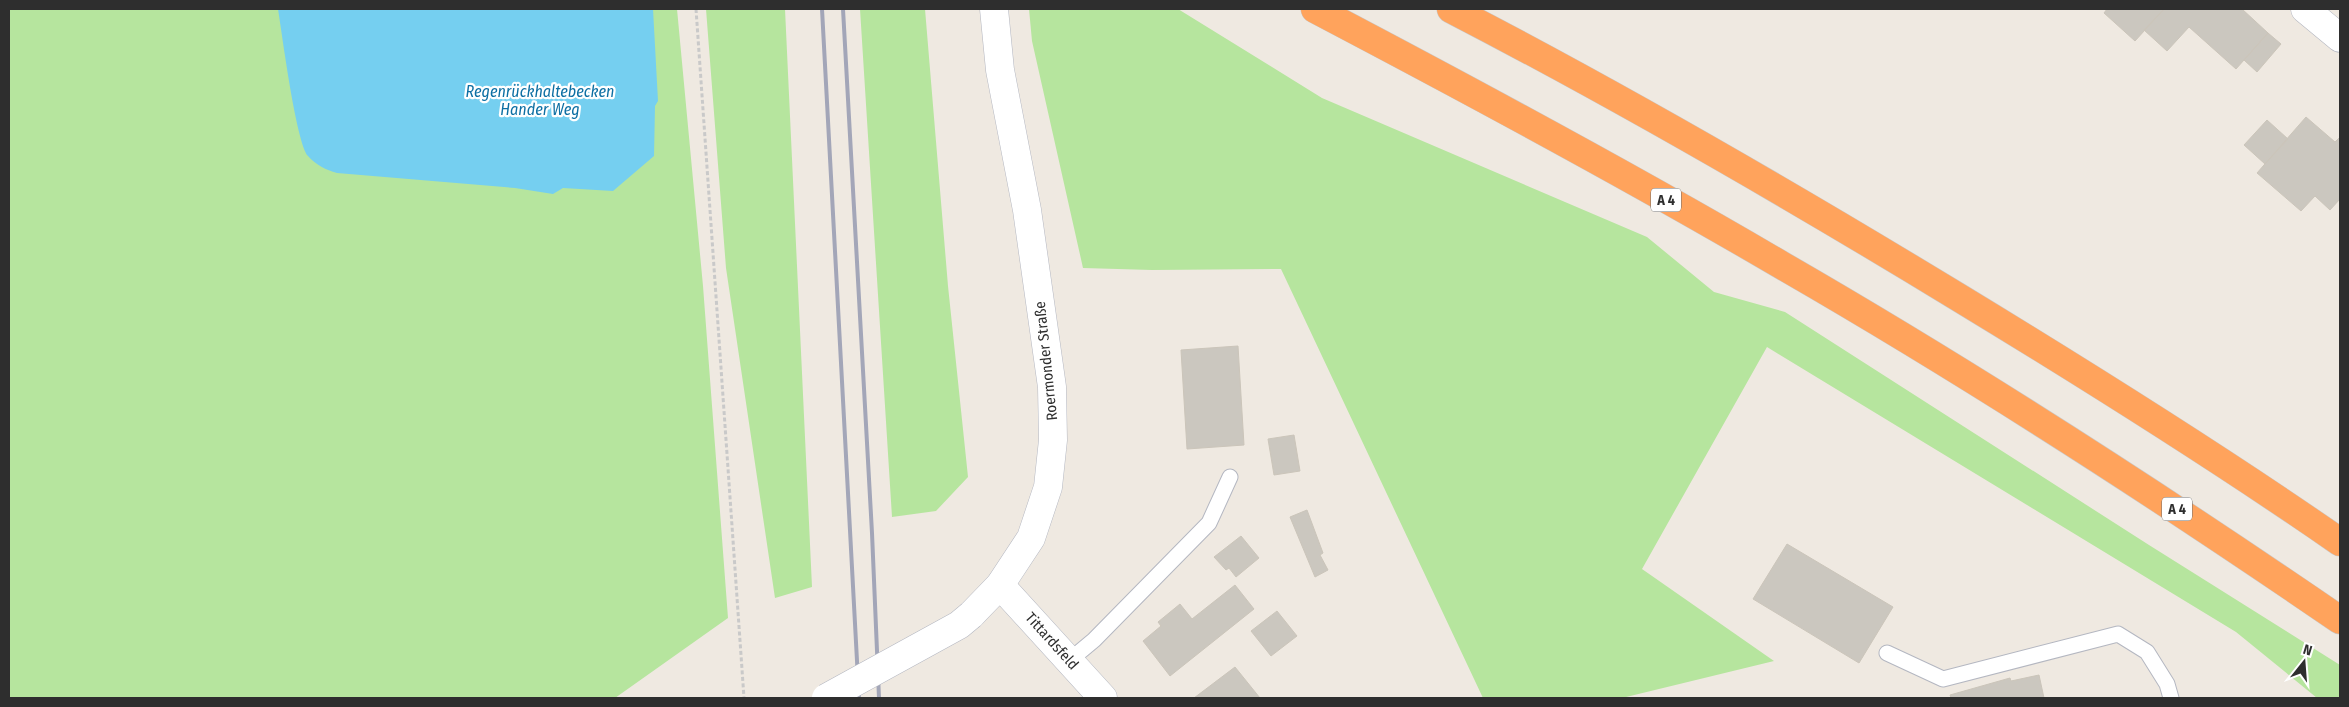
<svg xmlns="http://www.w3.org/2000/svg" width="2349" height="707" font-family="'Fira Sans Condensed',sans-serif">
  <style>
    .green { fill: #b6e59e }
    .water { fill: #75cff0 }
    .building { fill: #cbc7bf; stroke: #cbc5ba }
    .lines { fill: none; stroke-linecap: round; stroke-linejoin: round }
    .lane-casing { stroke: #b4b7c1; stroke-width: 17 }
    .street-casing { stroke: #b4b7c1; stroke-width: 29 }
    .secondary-casing { stroke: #b4b7c1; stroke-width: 29 }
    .highway-casing { stroke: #c9c9c9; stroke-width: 29 }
    .path { stroke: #c9c9c9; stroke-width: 3; stroke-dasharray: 4 2.5; stroke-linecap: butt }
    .lane { stroke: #fff; stroke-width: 15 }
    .street { stroke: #fff; stroke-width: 28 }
    .secondary { stroke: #fff; stroke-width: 28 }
    .highway { stroke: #ffa35c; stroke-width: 28 }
    .rail { stroke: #a3a6b8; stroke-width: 4 }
    .secondary-bridge-casing { stroke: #b4b7c1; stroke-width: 29; stroke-linecap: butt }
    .secondary-bridge { stroke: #fff; stroke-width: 28 }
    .labels { text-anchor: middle; stroke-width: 4.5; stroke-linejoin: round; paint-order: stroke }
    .shield { fill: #fff; stroke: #6d6d6d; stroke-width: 1 }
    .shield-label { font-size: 14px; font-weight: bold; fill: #2e2e2e }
    .street-label { font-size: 15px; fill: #2e2e2e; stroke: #fff }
    .water-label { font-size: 16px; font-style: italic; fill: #0d6fa3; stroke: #fff }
  </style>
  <rect width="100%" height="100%" fill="#efe9e1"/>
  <path class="green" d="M9 9H677L703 286 728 618 615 698H9Z
    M706 9H785L812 587 775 598 726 268Z
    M860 9H925L948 286 968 477 936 511 892 517Z
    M1029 9H1178L1322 98 1647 237 1714 292 1785 312 2149 545 2340 665V698H2317L2236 632 1767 347 1642 569 1774 661 1622 698H1483L1281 269 1152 270 1083 268 1032 41Z"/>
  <path class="water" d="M278 9H653L658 101 655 106 654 156 613 191 563 188 553 194 515 188 337 173C326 170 316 165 308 156 296 142 282 33 278 9Z"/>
  <path class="building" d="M2107 9H2164L2135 41 2104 13Z
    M2164 9H2242L2268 33 2236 69 2189 27 2167 51 2144 30Z
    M2268 33 2281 44 2257 72 2244 60Z
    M2306 117 2335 142 2340 137V199L2330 210 2315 196 2301 211 2257 173Z
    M2267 120 2288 139 2265 164 2244 145Z
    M1238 346 1244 445 1187 449 1181 350Z
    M1294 435 1300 471 1274 475 1268 439Z
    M1307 510 1323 553 1320 555 1328 570 1315 577 1290 517Z
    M1241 536 1259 558 1236 577 1229 568 1226 570 1214 557Z
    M1787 544 1893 607 1859 663 1753 599Z
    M1235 585 1254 609 1170 676 1143 641 1161 626 1158 622 1180 604 1192 619Z
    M1277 611 1297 636 1271 656 1251 631Z
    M1235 667 1260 698H1194Z
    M2039 675 2044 698H1951L1950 695 2010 678 2011 681Z"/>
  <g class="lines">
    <defs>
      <path id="lane" d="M1887 653 1943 679 2118 634 2147 652 2167 684 2171 698
        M1070 660 1094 640 1209 523 1230 477"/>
      <path id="street" d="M2305 9 2340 38
        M1000 585 1103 698"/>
      <path id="secondary" d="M971 615 1000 585 1031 538 1048 487 1053 440 1052 387 1027 210 1000 70 994 9"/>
      <path id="highway" d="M1315 9C1473 92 1630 176 1783 266 1974 376 2159 496 2340 620
        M1451 9C1623 98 1792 196 1958 297 2088 376 2216 456 2340 542"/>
    </defs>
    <use href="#lane" class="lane-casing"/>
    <use href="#street" class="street-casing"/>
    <use href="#secondary" class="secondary-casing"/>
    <use href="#highway" class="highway-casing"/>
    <path class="path" d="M696 9 744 698"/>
    <use href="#lane" class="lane"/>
    <use href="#street" class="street"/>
    <use href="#secondary" class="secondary"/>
    <use href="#highway" class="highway"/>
    <path class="rail" d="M822 9 859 698
      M843 9 872 533 879 698"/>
    <defs>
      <path id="secondary-bridge" d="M826 698 959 625 971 615"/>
    </defs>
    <use href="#secondary-bridge" class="secondary-bridge-casing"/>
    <use href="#secondary-bridge" class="secondary-bridge"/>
  </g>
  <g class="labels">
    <g class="shield">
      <rect x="1651" y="188.5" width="30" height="23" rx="4"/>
      <rect x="2162" y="497.5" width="30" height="23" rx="4"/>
    </g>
    <g class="shield-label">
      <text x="1666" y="205">A 4</text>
      <text x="2177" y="514">A 4</text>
    </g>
    <g class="street-label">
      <text transform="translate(1046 361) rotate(-96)" y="5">Roermonder Straße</text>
      <text transform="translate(1052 641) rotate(48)" y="5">Tittardsfeld</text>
    </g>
    <g class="water-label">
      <text x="540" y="97">Regenrückhaltebecken<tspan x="540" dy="18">Hander Weg</tspan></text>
    </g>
  </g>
  <rect width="2349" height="707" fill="none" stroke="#2e2e2e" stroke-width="20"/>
  <g transform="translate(2304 662) rotate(17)" stroke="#ffffff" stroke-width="4" paint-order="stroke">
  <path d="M0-4L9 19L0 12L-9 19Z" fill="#2e2e2e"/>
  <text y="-8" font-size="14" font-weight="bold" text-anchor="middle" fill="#2e2e2e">N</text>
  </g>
</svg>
